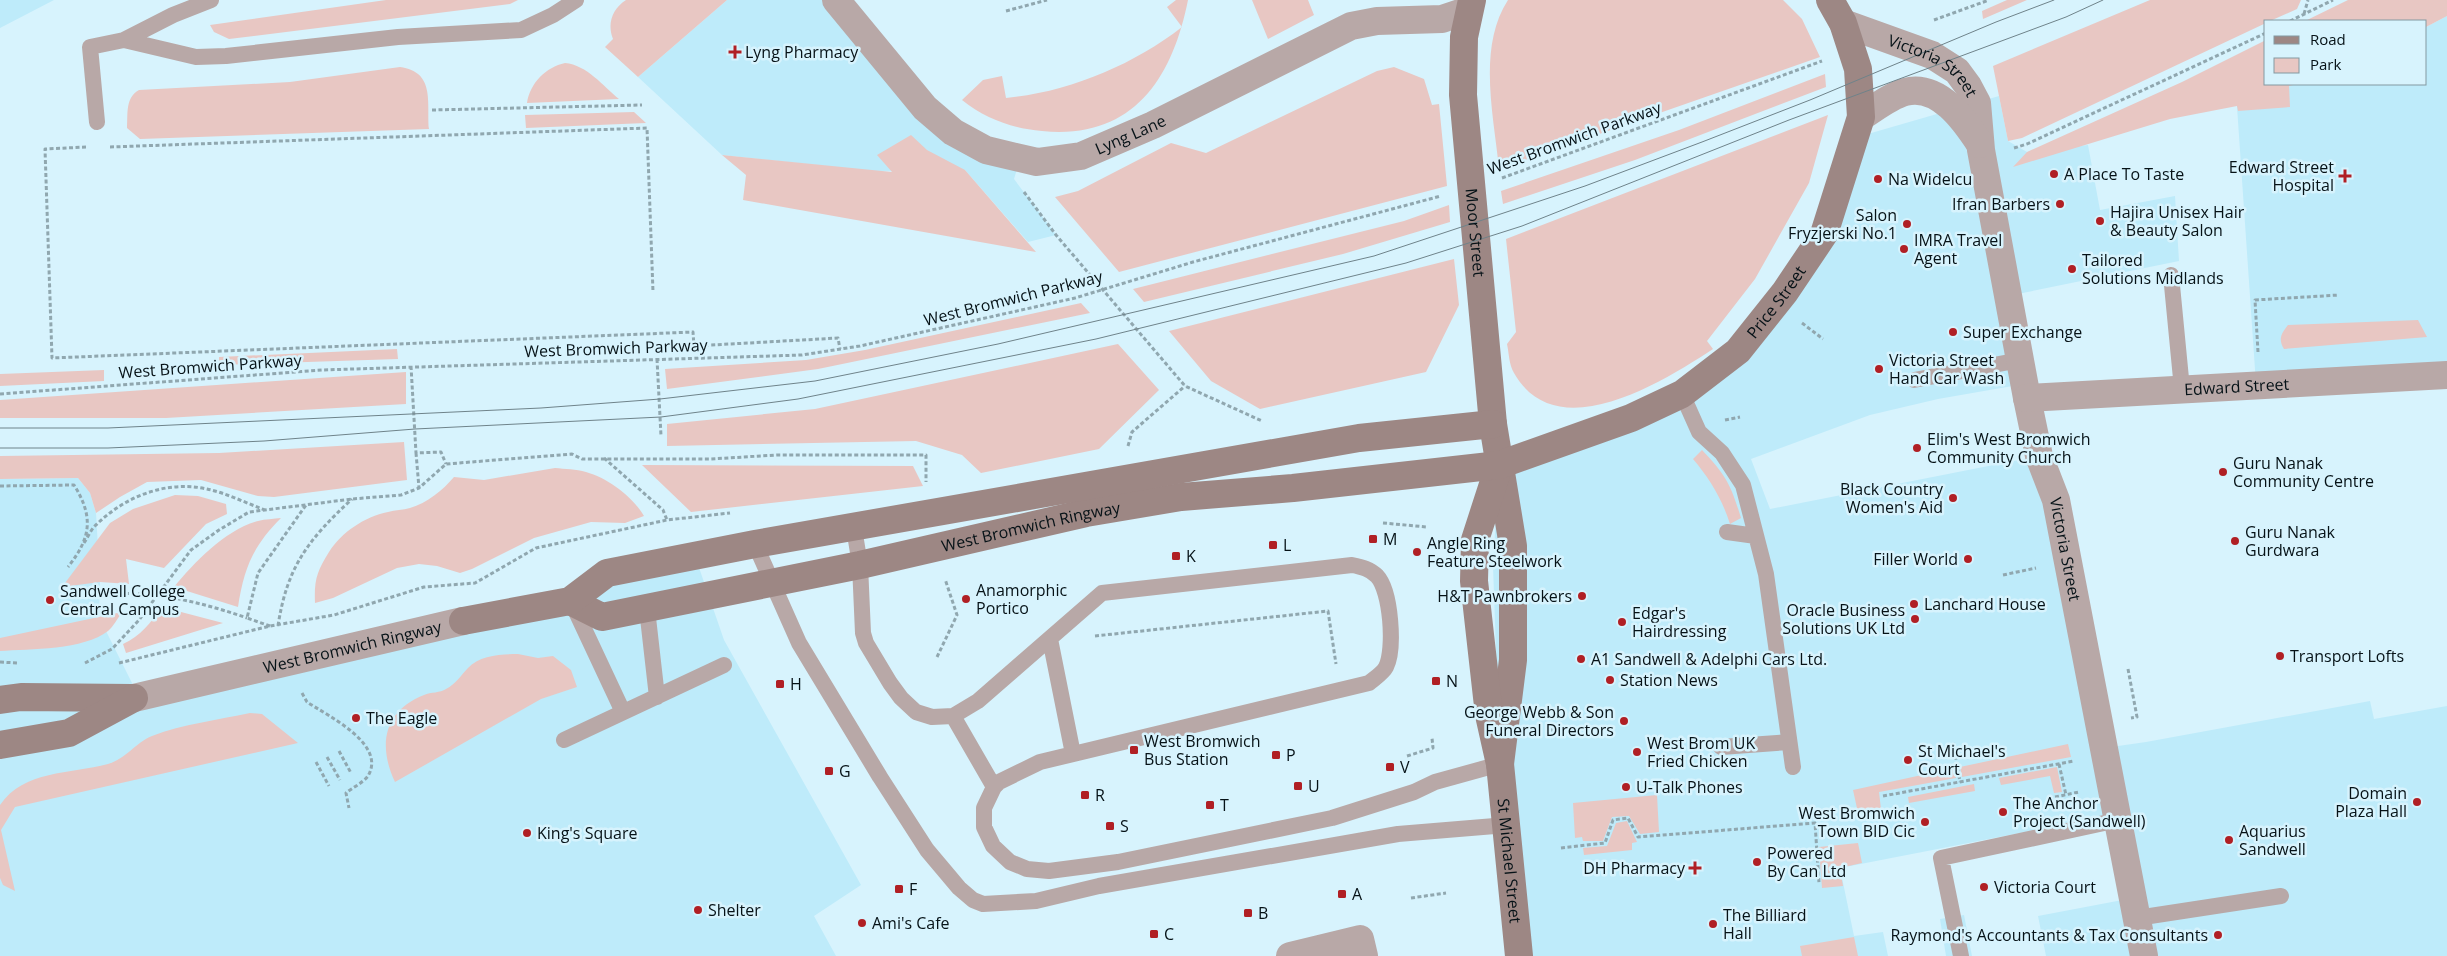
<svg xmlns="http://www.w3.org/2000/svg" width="2447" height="956" font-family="'Open Sans',sans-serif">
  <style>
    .built { fill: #beebfa }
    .green { fill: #e8c7c3 }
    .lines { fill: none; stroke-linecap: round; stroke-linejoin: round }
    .path { stroke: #90a7af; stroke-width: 3; stroke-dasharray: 4 2.5; stroke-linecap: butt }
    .lane { stroke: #b8a8a7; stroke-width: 16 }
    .street { stroke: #b8a8a7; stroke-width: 28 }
    .secondary { stroke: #9d8784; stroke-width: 28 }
    .tram { stroke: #6f838a; stroke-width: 1 }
    .poi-dot { fill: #b01f24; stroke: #d7f3fd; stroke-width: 2 }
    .labels { text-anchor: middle; stroke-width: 5; stroke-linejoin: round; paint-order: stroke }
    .poi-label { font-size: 16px; fill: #061217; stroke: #d7f3fd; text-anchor: start }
    .street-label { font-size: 16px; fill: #061217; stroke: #d7f3fd }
  </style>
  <rect width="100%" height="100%" fill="#d7f3fd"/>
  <path class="built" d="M0 0H54L0 28Z
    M727 0H836L915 95 1020 159 1014 179 1056 235 1028 242 965 170 872 171 722 155 638 77Z
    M2447 16V375L2256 384 2236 92 2266 84H2426V27Z
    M1999 96 2008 141 2027 152 2088 145 2100 210 2175 196 2179 261 2008 296 2024 384 1938 399 1870 415 1751 459 1770 509 2039 456 2104 748 2146 742 2370 701 2374 719 2447 706V956H2046L2038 916 2133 898 2117 814 1840 868 1854 936 1883 932 1888 956H1519L1500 764 1493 566 1499 465 1682 394 1785 292 1854 138Z
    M78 478 90 493 96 513 100 582 99 617 132 683 134 697 695 556 724 640 861 885 814 916 836 956H0V479Z
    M1964 915 1972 956H1946L1940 919Z"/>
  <path class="green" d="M386 0H518L510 4 229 39 214 32 210 25Z
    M626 0H727L638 77 605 47 613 39C607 24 612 9 626 0Z
    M1176 0H1188C1172 80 1132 140 1042 131 1011 128 986 119 962 100L983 80 1002 76 1006 98C1069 92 1133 65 1182 27L1167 7Z
    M1252 0H1308L1314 15 1268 39Z
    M1508 0H1783L1802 19 1820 57 1499 169C1494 116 1477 48 1508 0Z
    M2007 0H2027L1983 19 1982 11Z
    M2150 0H2301L2297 9 2270 21H2266V23L2022 138 2008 141 1993 66Z
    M2348 0H2447V16L2426 27V21H2305Z
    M2266 40V84H2297L2289 86 2290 107 2238 111 2237 106 2170 119 2013 167 2027 152 2182 82Z
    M565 63C587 65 603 86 619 99L527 103C530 83 546 67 565 63Z
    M400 67C435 72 427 101 429 129L140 139 127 128C128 114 125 98 139 90L290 82Z
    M1394 67 1424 79 1432 105 1439 104 1447 186 1119 272 1055 197 1078 191 1171 143 1206 153 1377 71Z
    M1825 74 1826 87 1635 160 1503 204 1501 191 1679 130Z
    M634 112 646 123 526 128 525 115Z
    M1828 115 1809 183 1755 279 1707 341 1713 349C1664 381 1557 449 1514 373 1509 365 1509 353 1507 344L1516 332 1506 239Z
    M911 135 927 150 965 170 1036 252 743 200 746 175 722 155 892 172 877 155Z
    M1449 205 1450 222 1343 254 1144 302 1133 289 1404 221Z
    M1454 259 1459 305 1426 372 1260 409 1211 381 1169 331Z
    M1081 303 1090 313 818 369 667 389 665 369 806 360 865 350Z
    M2418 320 2427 337 2284 349C2278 339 2281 334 2288 325Z
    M1118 344 1159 390 1099 449 981 473 962 455 916 441 667 446V424L815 409Z
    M397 349 398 359 219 365V357Z
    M104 370V381L0 386V374Z
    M406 372V404L166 418H0V400Z
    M404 442 407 480 274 497 258 496 201 480 147 482 120 497 96 513 90 493 78 478 0 479V456L219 453Z
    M1702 450C1726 475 1731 485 1741 518L1730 524C1722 499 1710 479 1693 459Z
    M642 465 913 466 923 486 691 512Z
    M555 468C565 469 576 469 586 472 608 478 633 497 644 516L625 523 591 522 534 538 472 569 460 573 437 566 419 564 397 568 333 598 315 603C314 580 317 571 329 552 342 532 364 517 388 512 395 510 403 510 410 508 427 503 443 490 454 477L484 480Z
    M175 495 198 496 226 504 227 514 206 524 164 568 126 559 129 584 100 582 62 587 110 523 133 509Z
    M281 518C253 546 244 568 238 607L174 587C195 562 225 530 258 521 265 519 274 519 281 518Z
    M162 607 223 623 126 653 123 644C141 636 150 623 162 607Z
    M122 612C118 618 113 627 108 631 84 650 30 649 0 651V638Z
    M518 654 538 658 553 656 571 670 577 687 541 699 395 782C378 746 383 711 424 695 431 692 440 693 446 689 456 684 461 675 468 668 479 655 503 654 518 654Z
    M250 713 262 714 298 743 15 807 1 830 15 891 3 885 0 878V805C24 770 70 774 108 764 126 759 136 742 152 736 183 724 218 720 250 713Z
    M2068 744 2071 757 1962 777 1960 767Z
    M2057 767 2062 792 2054 793 2050 776 2001 785 1999 778Z
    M1954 768 1956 778 1879 792 1881 809 1858 813 1853 790Z
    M1974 784 1975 791 1909 803 1908 797Z
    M1657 795 1659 832 1640 834 1629 816 1612 817 1603 841H1583L1582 837 1575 838 1573 803Z
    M1627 821 1637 842 1632 843V850L1584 855 1583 848 1607 846 1616 823Z
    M1858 843 1862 863 1840 868 1843 886 1822 888 1819 847Z
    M1854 937 1858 956H1802L1800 946Z"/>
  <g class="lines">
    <path class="path" d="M1006 11 1047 0
      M2304 14 2308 0
      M1934 20 1989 0
      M2290 21 2333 0
      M432 110 642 105
      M86 147 45 149 52 358 693 332 694 346 838 338 840 349
      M110 147 647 128 653 292
      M2014 148 2027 144 2266 33
      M1502 178 1822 61
      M1024 192 1056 235 1185 386 1262 421
      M1802 323 1823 339
      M2258 352 2255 300 2339 295
      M657 359 661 436
      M411 366 416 453 441 452 446 464
      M0 394 322 370 802 355 860 346 1075 298 1193 262 1441 196
      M1725 420 1740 417
      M1128 446 1132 432 1185 386
      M416 453 419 488
      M604 458 663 510 667 520
      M0 486 74 485C94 517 91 538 68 567
      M1383 523 1427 527
      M84 543C88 537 91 529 97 524 126 496 167 480 207 489 226 493 246 503 265 510
      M2003 575 2036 568
      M99 595C149 589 201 602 247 618
      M270 626 247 618 258 573 306 505
      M278 626C287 566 309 539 352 499
      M1095 636 1328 611 1336 664
      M937 657 957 615 945 579
      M0 662 17 663
      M85 663 112 649 139 620 191 550 219 530 249 512 352 499 401 495 419 488 446 464 572 454 582 459H711L777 455H926V482
      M119 663 270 626 334 615 424 587 475 583 536 548 667 520 730 513
      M2128 669 2137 717 2131 718
      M302 693 307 702C328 716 387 744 368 776 364 782 352 788 346 793L349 808
      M1551 730 1571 728
      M1953 743 1960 782
      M339 751 351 773
      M1407 756 1433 748 1432 738
      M327 757 340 780
      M316 762 329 786
      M2059 764 2066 795
      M1883 796 2074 761
      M2055 797 2079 792
      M1561 848 1605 843 1613 820 1628 818 1638 837 1815 823 1819 883
      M1411 898 1446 893"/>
    <path class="lane" d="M124 40 196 57 226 56 398 37 521 30 553 15 576 0
      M97 122 90 47 124 40 173 15 211 0
      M2171 275 2182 389
      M1914 380 2020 360
      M1682 394 1699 432 1722 453 1743 485 1766 574 1793 767
      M854 528 860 565 863 633 866 643 890 683 901 698 916 712 932 717 953 716 978 701 1102 593 1352 565C1362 567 1370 569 1377 576 1391 591 1395 649 1386 667 1383 673 1375 678 1369 683L1040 762 999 782 994 787 984 808V827L993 846 1010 862 1027 869 1049 871 1118 862 1332 818 1414 792 1435 782 1500 764
      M1727 532 1756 536
      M755 544 799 643 880 777 927 850 959 888 973 900 983 904 1036 901 1099 886 1398 834 1507 825
      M571 601 623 712
      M647 609 657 697
      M1050 639 1073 754
      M953 716 994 787
      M564 740 724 665
      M1721 747 1789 742
      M2137 918 2281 896
      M1961 956 1941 858 2118 820"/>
    <g class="street">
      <path id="s1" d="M836 0 925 108 953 132 986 150 1037 162 1081 156 1153 125 1351 26 1377 21 1442 19 1469 10"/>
      <path id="s2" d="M1843 23 1932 55 1957 71 1968 86 1977 103 1981 150 2027 398 2039 456 2056 500 2144 956"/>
      <path d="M1861 117C1874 109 1890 96 1905 92 1939 83 1965 121 1980 144"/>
      <path id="s3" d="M2027 398 2447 375"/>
      <path id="s4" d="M134 698 463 621"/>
      <path d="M1290 956 1360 939 1364 956"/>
    </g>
    <g class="secondary">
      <path id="s5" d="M1472 0 1464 37 1463 95 1493 424 1513 546V660L1500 764"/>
      <path id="s6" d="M1498 469 1475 540 1474 581 1489 715 1500 764 1519 956"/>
      <path id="s7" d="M570 601 602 617 860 565 1086 513 1181 497 1293 488 1499 465 1631 418 1682 394 1738 351 1785 292 1824 234 1861 117 1858 69 1843 23 1830 0"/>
      <path d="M463 621 570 601 607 573 755 544 1359 438 1493 424"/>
      <path d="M0 700 21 697 132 698"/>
      <path d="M0 745 69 733 134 698"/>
    </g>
    <path class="tram" d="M0 428H108L541 408 660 399 815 381 998 344 1374 256 1585 186 1702 142 1810 100 1996 22 2054 0
      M0 448H108L264 441 415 429 661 417 798 399 1096 339 1406 263 1522 226 1789 120 2066 17 2103 0"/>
  </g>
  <g class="poi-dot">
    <path d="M732.5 44.5h5v5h5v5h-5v5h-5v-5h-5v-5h5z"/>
    <circle cx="2054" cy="174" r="5"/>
    <path d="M2342.5 168.5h5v5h5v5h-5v5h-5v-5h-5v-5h5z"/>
    <circle cx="1878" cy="179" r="5"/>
    <circle cx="2060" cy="204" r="5"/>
    <circle cx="2100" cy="221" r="5"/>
    <circle cx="1907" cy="224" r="5"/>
    <circle cx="1904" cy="249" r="5"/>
    <circle cx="2072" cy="269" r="5"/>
    <circle cx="1953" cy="332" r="5"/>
    <circle cx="1879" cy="369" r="5"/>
    <circle cx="1917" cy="448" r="5"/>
    <circle cx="2223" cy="472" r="5"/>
    <circle cx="1953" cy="498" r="5"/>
    <rect x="1368" y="534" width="10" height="10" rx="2.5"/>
    <circle cx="2235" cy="541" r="5"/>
    <rect x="1268" y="540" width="10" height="10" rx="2.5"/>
    <circle cx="1417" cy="552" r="5"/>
    <rect x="1171" y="551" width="10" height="10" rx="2.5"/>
    <circle cx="1968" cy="559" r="5"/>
    <circle cx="1582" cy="596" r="5"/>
    <circle cx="966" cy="599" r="5"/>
    <circle cx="50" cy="600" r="5"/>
    <circle cx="1914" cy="604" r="5"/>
    <circle cx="1915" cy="619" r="5"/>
    <circle cx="1622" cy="622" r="5"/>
    <circle cx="2280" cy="656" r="5"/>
    <circle cx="1581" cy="659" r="5"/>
    <circle cx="1610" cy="680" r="5"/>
    <rect x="1431" y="676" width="10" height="10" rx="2.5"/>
    <rect x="775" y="679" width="10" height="10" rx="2.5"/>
    <circle cx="356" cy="718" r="5"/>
    <circle cx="1624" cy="721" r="5"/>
    <rect x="1129" y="745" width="10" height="10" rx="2.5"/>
    <circle cx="1637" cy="752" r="5"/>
    <rect x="1271" y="750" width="10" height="10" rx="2.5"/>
    <circle cx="1908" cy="760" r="5"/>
    <rect x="1385" y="762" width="10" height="10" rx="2.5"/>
    <rect x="824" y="766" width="10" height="10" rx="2.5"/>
    <rect x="1293" y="781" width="10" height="10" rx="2.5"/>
    <circle cx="1626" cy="787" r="5"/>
    <rect x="1080" y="790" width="10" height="10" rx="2.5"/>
    <circle cx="2417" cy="802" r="5"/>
    <rect x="1205" y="800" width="10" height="10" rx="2.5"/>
    <circle cx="2003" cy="812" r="5"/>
    <circle cx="1925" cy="822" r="5"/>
    <rect x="1105" y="821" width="10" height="10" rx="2.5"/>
    <circle cx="527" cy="833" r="5"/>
    <circle cx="2229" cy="840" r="5"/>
    <circle cx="1757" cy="862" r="5"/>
    <path d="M1692.5 860.5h5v5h5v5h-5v5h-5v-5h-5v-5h5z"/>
    <circle cx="1984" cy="887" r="5"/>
    <rect x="894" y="884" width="10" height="10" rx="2.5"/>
    <rect x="1337" y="889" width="10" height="10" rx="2.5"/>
    <circle cx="698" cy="910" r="5"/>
    <rect x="1243" y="908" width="10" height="10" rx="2.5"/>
    <circle cx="862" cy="923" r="5"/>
    <circle cx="1713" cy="924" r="5"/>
    <rect x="1149" y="929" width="10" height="10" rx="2.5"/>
    <circle cx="2218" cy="935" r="5"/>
  </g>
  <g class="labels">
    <g class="poi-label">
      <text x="745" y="58">Lyng Pharmacy</text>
      <text x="2334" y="173" text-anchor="end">Edward Street<tspan x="2334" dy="18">Hospital</tspan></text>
      <text x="2064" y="180">A Place To Taste</text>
      <text x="1888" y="185">Na Widelcu</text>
      <text x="2050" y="210" text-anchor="end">Ifran Barbers</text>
      <text x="2110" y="218">Hajira Unisex Hair<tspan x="2110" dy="18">&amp; Beauty Salon</tspan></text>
      <text x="1897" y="221" text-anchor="end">Salon<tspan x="1897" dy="18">Fryzjerski No.1</tspan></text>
      <text x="1914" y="246">IMRA Travel<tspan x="1914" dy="18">Agent</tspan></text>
      <text x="2082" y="266">Tailored<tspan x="2082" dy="18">Solutions Midlands</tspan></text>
      <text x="1963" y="338">Super Exchange</text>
      <text x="1889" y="366">Victoria Street<tspan x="1889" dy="18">Hand Car Wash</tspan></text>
      <text x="1927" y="445">Elim's West Bromwich<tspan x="1927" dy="18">Community Church</tspan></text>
      <text x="2233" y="469">Guru Nanak<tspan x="2233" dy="18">Community Centre</tspan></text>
      <text x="1943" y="495" text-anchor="end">Black Country<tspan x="1943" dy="18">Women's Aid</tspan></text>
      <text x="2245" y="538">Guru Nanak<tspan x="2245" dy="18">Gurdwara</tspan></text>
      <text x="1383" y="545">M</text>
      <text x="1427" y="549">Angle Ring<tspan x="1427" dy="18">Feature Steelwork</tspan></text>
      <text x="1283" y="551">L</text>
      <text x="1186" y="562">K</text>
      <text x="1958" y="565" text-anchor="end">Filler World</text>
      <text x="976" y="596">Anamorphic<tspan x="976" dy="18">Portico</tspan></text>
      <text x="60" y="597">Sandwell College<tspan x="60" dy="18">Central Campus</tspan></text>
      <text x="1572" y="602" text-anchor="end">H&amp;T Pawnbrokers</text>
      <text x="1924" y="610">Lanchard House</text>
      <text x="1905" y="616" text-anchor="end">Oracle Business<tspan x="1905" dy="18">Solutions UK Ltd</tspan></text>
      <text x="1632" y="619">Edgar's<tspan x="1632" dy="18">Hairdressing</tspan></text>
      <text x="2290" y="662">Transport Lofts</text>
      <text x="1591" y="665">A1 Sandwell &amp; Adelphi Cars Ltd.</text>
      <text x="1620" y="686">Station News</text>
      <text x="1446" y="687">N</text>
      <text x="790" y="690">H</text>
      <text x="1614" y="718" text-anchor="end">George Webb &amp; Son<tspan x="1614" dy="18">Funeral Directors</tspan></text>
      <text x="366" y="724">The Eagle</text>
      <text x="1144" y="747">West Bromwich<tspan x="1144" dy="18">Bus Station</tspan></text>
      <text x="1647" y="749">West Brom UK<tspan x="1647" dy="18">Fried Chicken</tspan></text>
      <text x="1918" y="757">St Michael's<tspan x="1918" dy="18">Court</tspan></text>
      <text x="1286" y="761">P</text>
      <text x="1400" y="773">V</text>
      <text x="839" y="777">G</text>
      <text x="1308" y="792">U</text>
      <text x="1636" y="793">U-Talk Phones</text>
      <text x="2407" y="799" text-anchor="end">Domain<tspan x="2407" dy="18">Plaza Hall</tspan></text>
      <text x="1095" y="801">R</text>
      <text x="2013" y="809">The Anchor<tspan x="2013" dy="18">Project (Sandwell)</tspan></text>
      <text x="1220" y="811">T</text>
      <text x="1915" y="819" text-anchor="end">West Bromwich<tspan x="1915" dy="18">Town BID Cic</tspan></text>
      <text x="1120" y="832">S</text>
      <text x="2239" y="837">Aquarius<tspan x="2239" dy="18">Sandwell</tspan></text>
      <text x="537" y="839">King's Square</text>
      <text x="1767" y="859">Powered<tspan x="1767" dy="18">By Can Ltd</tspan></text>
      <text x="1685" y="874" text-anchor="end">DH Pharmacy</text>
      <text x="1994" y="893">Victoria Court</text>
      <text x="909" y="895">F</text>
      <text x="1352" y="900">A</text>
      <text x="708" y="916">Shelter</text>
      <text x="1258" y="919">B</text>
      <text x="1723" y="921">The Billiard<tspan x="1723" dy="18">Hall</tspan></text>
      <text x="872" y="929">Ami's Cafe</text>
      <text x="1164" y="940">C</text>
      <text x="2208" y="941" text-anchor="end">Raymond's Accountants &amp; Tax Consultants</text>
    </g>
    <g class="street-label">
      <text dy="6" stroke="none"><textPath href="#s2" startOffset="101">Victoria Street</textPath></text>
      <text dy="6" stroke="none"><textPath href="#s1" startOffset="365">Lyng Lane</textPath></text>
      <text transform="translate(1574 138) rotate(-20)" y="6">West Bromwich Parkway</text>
      <text dy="6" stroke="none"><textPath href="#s5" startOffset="234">Moor Street</textPath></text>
      <text transform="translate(1013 298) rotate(-14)" y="6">West Bromwich Parkway</text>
      <text dy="6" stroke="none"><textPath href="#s7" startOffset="1276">Price Street</textPath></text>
      <text transform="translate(616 348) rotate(-2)" y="6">West Bromwich Parkway</text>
      <text transform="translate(210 366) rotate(-4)" y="6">West Bromwich Parkway</text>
      <text dy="6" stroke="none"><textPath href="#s3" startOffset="210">Edward Street</textPath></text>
      <text dy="6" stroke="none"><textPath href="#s7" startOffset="474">West Bromwich Ringway</textPath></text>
      <text dy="6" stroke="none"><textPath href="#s2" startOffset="618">Victoria Street</textPath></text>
      <text dy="6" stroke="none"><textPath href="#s4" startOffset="224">West Bromwich Ringway</textPath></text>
      <text dy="6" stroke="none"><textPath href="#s6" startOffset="398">St Michael Street</textPath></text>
    </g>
  </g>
  <rect x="2264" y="20" width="162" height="65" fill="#d7f3fd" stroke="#8399a1"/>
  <rect x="2274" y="36" width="25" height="8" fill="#9d8784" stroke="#8399a1"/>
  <text x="2310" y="45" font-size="15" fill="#061217">Road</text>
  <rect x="2274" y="58" width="25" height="15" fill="#e8c7c3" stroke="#8399a1"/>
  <text x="2310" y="70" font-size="15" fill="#061217">Park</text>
</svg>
